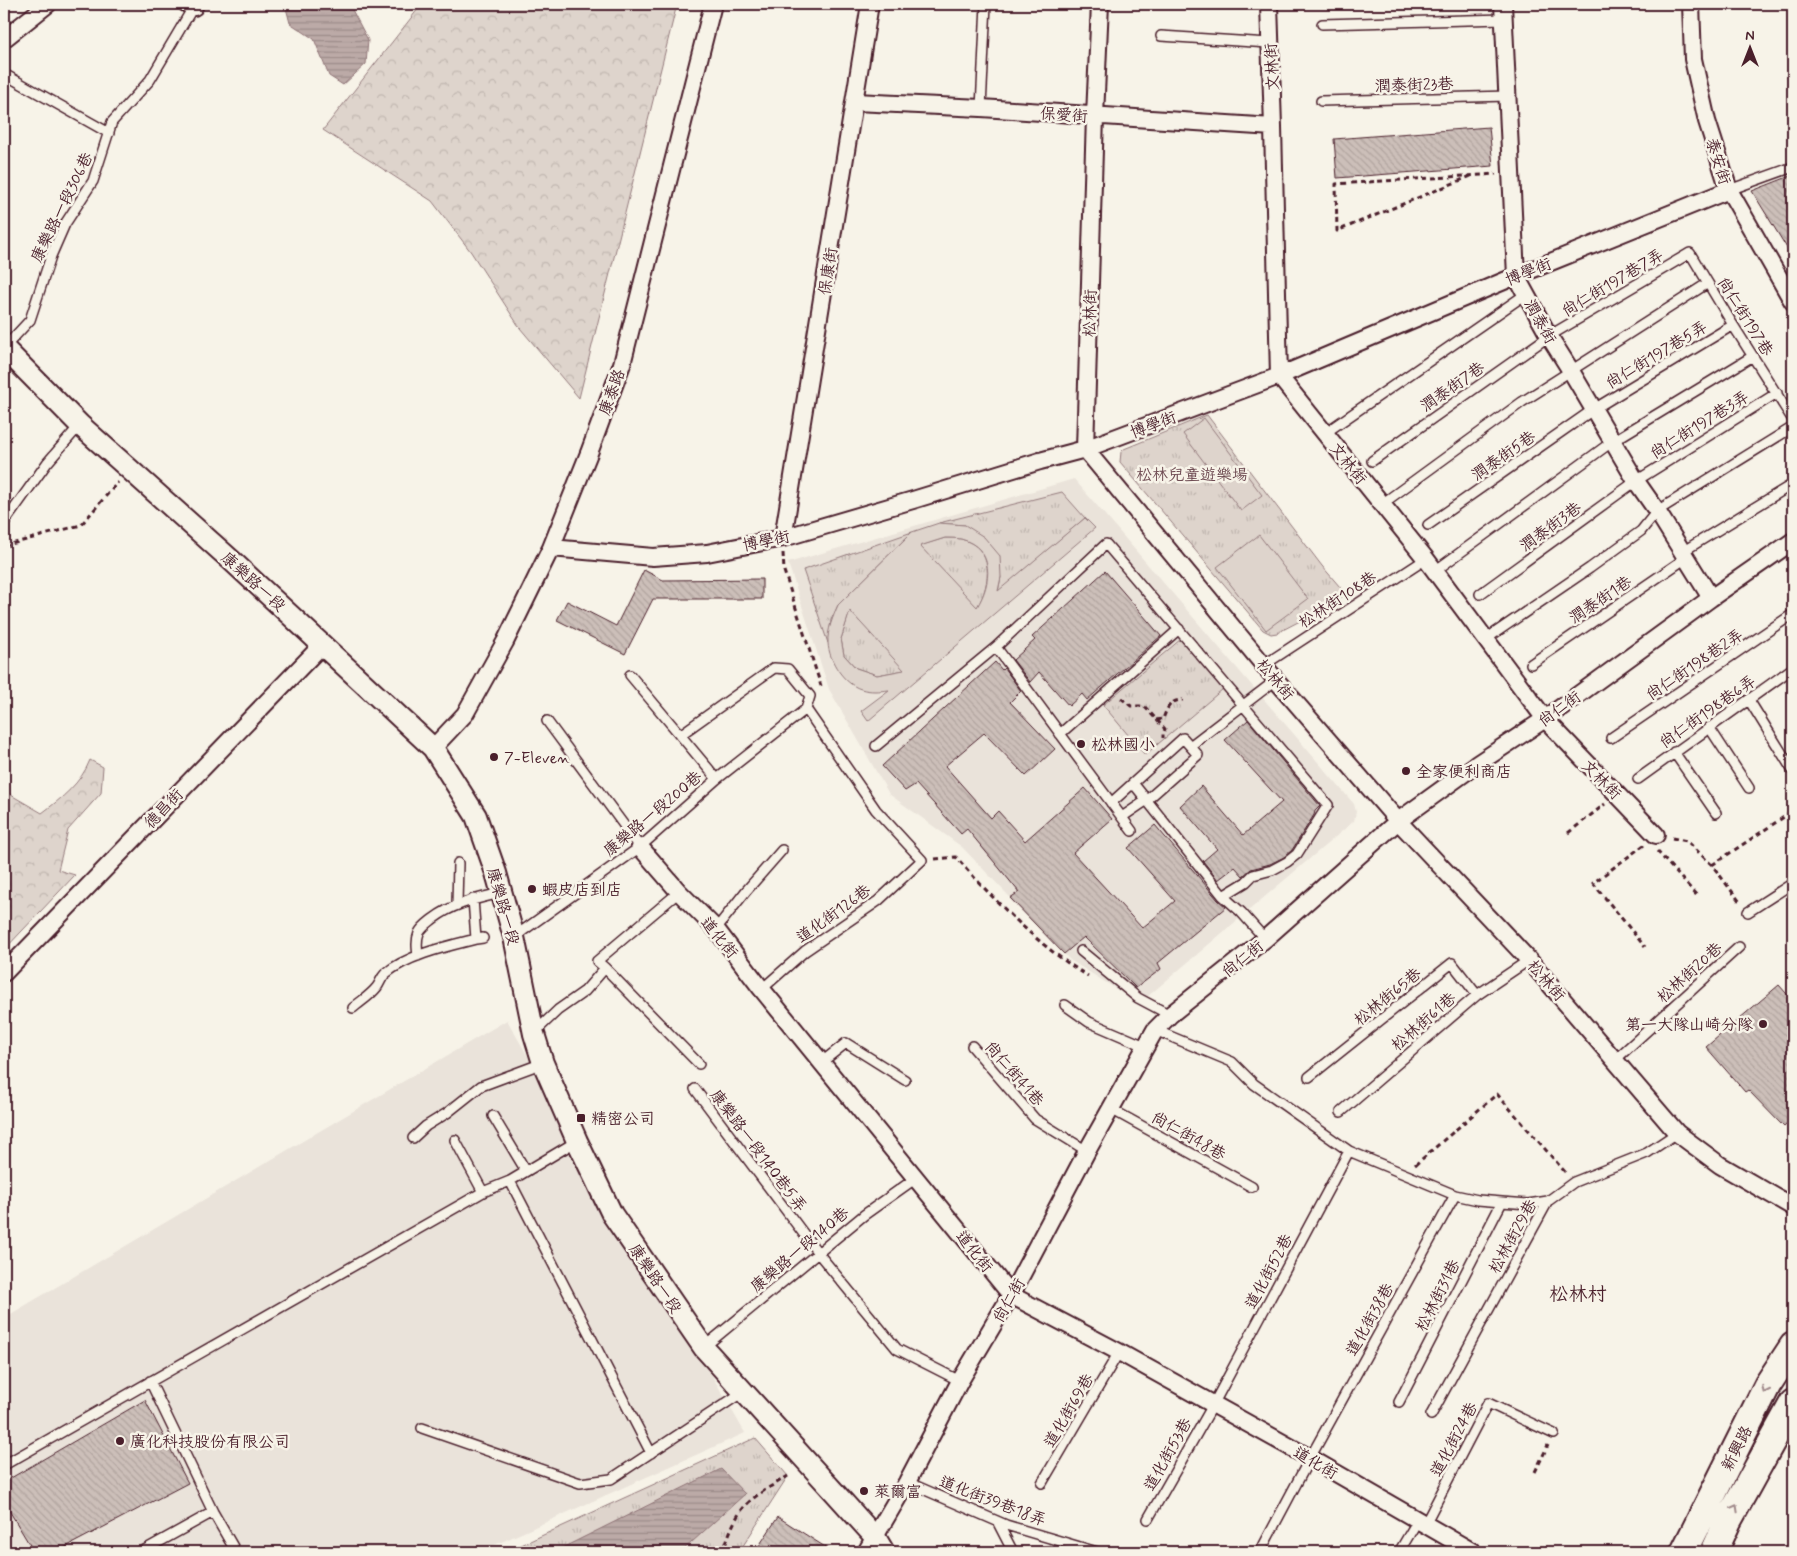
<svg xmlns="http://www.w3.org/2000/svg" width="1797" height="1556" font-family="Mynerve,'LXGW WenKai TC',sans-serif">
  <style>
    .built { fill: #eae3da }
    .grass { fill: url(#grass-tufts); stroke: #947a7c }
    .forest { fill: url(#forest-crowns); stroke: #947a7c }
    .pitch { fill: #ded4cc; stroke: #947a7c; fill-rule: evenodd }
    .water { fill: url(#water-rules); stroke: #8e7275 }
    .building { fill: url(#building-back-hatch); stroke: #4a1f2b }
    .lines { fill: none; stroke-linecap: round; stroke-linejoin: round }
    .service-casing { stroke: #4a1f2b; stroke-width: 12 }
    .minor-casing { stroke: #4a1f2b; stroke-width: 20 }
    .tertiary-casing { stroke: #4a1f2b; stroke-width: 24 }
    .primary-casing { stroke: #4a1f2b; stroke-width: 30 }
    .path { stroke: #4a1f2b; stroke-width: 3; stroke-dasharray: 5 4; stroke-linecap: butt }
    .service { stroke: #f7f3e8; stroke-width: 9 }
    .minor { stroke: #f7f3e8; stroke-width: 16 }
    .tertiary { stroke: #f7f3e8; stroke-width: 20 }
    .primary { stroke: #f7f3e8; stroke-width: 26 }
    .oneway { stroke: #a0898a }
    .poi-dot { fill: #4a1f2b; stroke: #f7f3e8; stroke-width: 2 }
    .labels { text-anchor: middle; stroke-width: 5; stroke-linejoin: round; paint-order: stroke }
    .street-label { font-size: 16px; fill: #4a1f2b; stroke: #f7f3e8 }
    .park-label { font-size: 16px; fill: #6f4c53; stroke: #f7f3e8 }
    .poi-label { font-size: 16px; fill: #4a1f2b; stroke: #f7f3e8; text-anchor: start }
    .quarter-label { font-size: 19px; fill: #4a1f2b; stroke: #f7f3e8 }
  </style>
  <defs>
    <pattern id="grass-tufts" width="24" height="20" patternUnits="userSpaceOnUse" patternTransform="scale(1.25)"><rect width="24" height="20" fill="#ded4cc"/><path d="M3 7l-1-3M5 7V3M7 7l1-3M15 17l-1-3M17 17v-4M19 17l1-3" fill="none" stroke="#c0b6af"/></pattern>
    <pattern id="forest-crowns" width="20" height="18" patternUnits="userSpaceOnUse" patternTransform="scale(1.25)"><rect width="20" height="18" fill="#ded4cc"/><path d="M2 6a3 3 0 1 1 6 0M12 15a3 3 0 1 1 6 0" fill="none" stroke="#c0b6af"/></pattern>
    <pattern id="water-rules" width="6" height="5" patternUnits="userSpaceOnUse" patternTransform="scale(1.25)"><rect width="6" height="5" fill="#bcaaa7"/><path d="M0 2.5h6" fill="none" stroke="#9b8a88"/></pattern>
    <pattern id="building-back-hatch" width="6" height="6" patternUnits="userSpaceOnUse" patternTransform="scale(1.25)"><rect width="6" height="6" fill="#ccbfb9"/><path d="M-1 5l2 2M0 0l6 6M5-1l2 2" fill="none" stroke="#b1a49f"/></pattern>
  </defs>
  <rect width="100%" height="100%" fill="#f7f3e8"/>
  <filter id="ink" filterUnits="userSpaceOnUse"><feTurbulence type="fractalNoise" baseFrequency=".02" numOctaves="2"/><feDisplacementMap in="SourceGraphic" scale="10" xChannelSelector="R" yChannelSelector="G"/><feConvolveMatrix kernelMatrix="1 2 1 2 8 2 1 2 1" color-interpolation-filters="sRGB"/></filter>
  <g filter="url(#ink)">
    <path class="built" d="M1074 479 1354 804 1356 812 1354 821 1147 997H1129L1070 960 962 847 889 794 829 689 788 563Z
      M507 1020 745 1433 479 1552H13L4 1545V1318Z"/>
    <path class="grass" d="M1207 415 1322 566 1346 594 1321 610 1277 633 1271 634 1263 630 1120 462 1121 452 1124 449Z
      M1062 492 1085 518 998 592 1001 577 965 525 939 523Z
      M912 532 838 605 831 620 828 643 803 570Z
      M945 538C950 538 956 538 961 539 995 548 991 583 977 608L919 546Z
      M850 610 905 670 877 675 856 668 844 655 841 639Z
      M1181 639 1223 689 1145 755 1103 705Z
      M755 1438 788 1476 739 1552H506Z"/>
    <path class="forest" d="M422 4H677L579 398 520 328 471 252 432 201 323 130Z
      M90 760 103 767 101 793 68 830 58 870 75 875 4 950V791L42 813C62 798 81 783 90 760Z"/>
    <path class="pitch" d="M1204 418 1262 495 1241 511 1183 434Z
      M1085 518 1095 528 868 721 861 711 889 690C880 691 870 692 861 689 844 684 829 661 828 643 827 630 833 617 838 605L912 532 939 523 965 525 984 537 1000 556 1001 577 998 591ZM945 538C950 538 956 538 961 539 995 548 992 583 977 607L920 546ZM850 611 904 670 877 675 856 668 844 655 841 639Z
      M1259 535 1308 599 1266 630 1217 567Z"/>
    <path class="water" d="M285 4H349L368 40 366 64 343 85 329 76 314 39 290 23Z
      M721 1469 745 1494 681 1552H554Z"/>
    <path class="building" d="M1489 127 1493 166 1337 178 1334 139Z
      M1793 175V258L1752 191Z
      M644 570 663 580 762 579V599H653L625 654 557 620 567 601 616 626Z
      M1105 571 1161 636 1087 700 1082 694 1069 706 1039 672 1030 682 1013 660 1035 640 1032 637Z
      M995 662 1002 670 1004 668 1021 691 1010 702 1055 749 1026 776 984 733 945 766 991 818 998 811 1025 841 1085 788 1112 819 1073 853 1142 928 1175 901 1128 848 1155 825 1218 900 1226 907 1158 963 1161 969 1136 988 1084 937 1064 954 1010 898 1019 892 967 829 961 834 916 784 905 791 882 766Z
      M1248 720 1320 806 1315 811 1314 815 1292 850 1284 857 1270 864 1251 869 1243 876 1235 867 1218 880 1203 861 1217 849 1180 806 1201 786 1243 835 1282 802 1225 740Z
      M1779 985 1793 1001V1119L1784 1127 1748 1090 1745 1092 1706 1047Z
      M145 1400 188 1483 56 1552H34L4 1502V1482Z
      M778 1517 833 1552H755Z"/>
    <g class="lines">
      <defs>
        <path id="service" d="M1322 24 1504 19
          M1161 36 1269 43
          M4 74 109 133
          M1321 101 1508 96
          M981 108 986 4
          M1729 190 1793 167
          M4 348 30 320 51 256 65 224 93 181 112 122 150 80 195 4
          M1325 433 1526 294
          M1372 461 1549 336 1690 253 1733 325 1793 420
          M1382 504 1522 402 1708 283
          M4 523 47 463 80 425
          M1428 525 1594 409 1733 325
          M1682 552 1793 484
          M1435 571 1613 441 1753 356
          M1480 594 1636 481 1777 393
          M1486 639 1590 568 1641 531 1657 511 1793 427
          M996 647 1132 831
          M1531 664 1686 558
          M1264 665 1426 559
          M630 675 717 779
          M1749 700 1793 771
          M547 721 640 847
          M1709 727 1749 788
          M1060 734 1179 629
          M680 735 774 668 788 669 810 696 806 709
          M1611 738 1793 614
          M876 746 996 647 1106 544 1328 805 1297 854 1287 862 1272 870 1253 875 1246 882 1223 896
          M1190 746 1276 680
          M1674 752 1716 813
          M1638 779 1793 668
          M1133 783 1223 896 1241 912 1265 939
          M1111 803 1183 738 1198 755 1147 800 1122 817
          M473 899 476 939
          M457 904 458 863
          M1748 912 1793 883
          M716 929 746 891 782 850
          M514 937 640 847 717 779 806 709
          M1081 951 1138 998 1170 1015
          M418 956C417 948 416 940 419 933 422 927 428 923 433 919 454 903 476 899 501 893
          M605 968 699 1064
          M762 989 805 951 878 901 922 860 876 810 806 709
          M1065 1005 1089 1022 1145 1046
          M353 1008C361 1001 370 996 377 987 380 983 381 978 385 974 407 955 448 946 476 939L483 938
          M1155 1030 1232 1062 1254 1084 1349 1151 1455 1195 1478 1200 1502 1202 1528 1204 1548 1201
          M535 1032 558 1010 585 991 605 968 597 961 679 892
          M972 1046 1035 1119 1087 1151
          M1615 1060 1739 947
          M822 1062 846 1043 905 1080
          M1309 1077 1452 963 1477 995
          M695 1089 818 1253 897 1349 960 1381
          M1111 1109 1252 1187
          M1341 1112 1477 995 1529 960
          M493 1116 526 1171
          M413 1138 426 1126 447 1113 481 1086 543 1063
          M455 1140 483 1192
          M510 1181 651 1453
          M704 1347 864 1215 916 1178
          M150 1381 213 1512 236 1552
          M1399 1402 1502 1202
          M1431 1415 1548 1201 1574 1182 1647 1153 1677 1133
          M422 1428 580 1483 611 1479 743 1392
          M4 1465 483 1192 510 1181 577 1141
          M907 1482 1006 1525 1097 1552
          M1042 1483 1119 1352
          M1148 1519 1213 1405 1349 1151
          M997 1521 1013 1552
          M1424 1526 1488 1403 1554 1434
          M141 1552 213 1512
          M1260 1552 1310 1458 1455 1195
          M1399 1552 1418 1520"/>
        <path id="minor" d="M187 4 194 7
          M1100 4 1095 116 1085 449 1276 680 1398 821 1529 960 1677 1133 1720 1165 1793 1207
          M1269 4 1273 127 1279 376 1426 559 1545 719 1656 835
          M1503 4 1516 276 1549 336 1571 371 1636 481 1657 511 1711 598
          M1691 4 1693 59 1707 121 1729 190 1793 302
          M4 39 48 4
          M855 102 981 108 1273 127
          M783 538 870 4
          M551 548 653 557 707 553 783 538 913 500 1040 461 1085 449 1279 376 1516 276 1729 190
          M433 748 465 714 505 642 551 548 589 453 622 364 713 4
          M640 847 679 892 716 929 760 987 1011 1295 1119 1352 1310 1458 1473 1552
          M4 973 323 644
          M866 1552 907 1482 960 1381 1011 1295 1087 1151 1155 1030 1170 1015 1265 939 1398 821 1477 764 1545 719 1711 598 1793 541"/>
        <path id="tertiary" d="M4 348 80 425 231 560 433 748 476 816 496 873 514 937 534 1034 543 1063 577 1141 612 1214 704 1348 875 1537 884 1552"/>
        <path id="primary" d="M1684 1552 1768 1384 1793 1346
          M1714 1552 1728 1521 1793 1403"/>
      </defs>
      <use href="#service" class="service-casing"/>
      <use href="#minor" class="minor-casing"/>
      <use href="#tertiary" class="tertiary-casing"/>
      <use href="#primary" class="primary-casing"/>
      <path class="path" d="M1471 176 1337 231 1336 184 1496 174
        M4 546 81 525 118 482
        M783 553 784 571 821 686
        M1121 698 1131 706H1144L1165 729 1163 733V738
        M1156 720 1163 719C1167 708 1170 700 1183 700
        M1568 833 1605 804
        M1672 838 1687 841 1712 865 1740 902
        M1644 845 1593 883 1645 947
        M1657 851 1698 897
        M935 859 956 857C993 899 1039 947 1088 976
        M1712 865 1793 811
        M1415 1165 1497 1094 1566 1173
        M1535 1472 1548 1445
        M723 1552C728 1537 734 1518 745 1506 757 1493 774 1485 788 1476"/>
      <use href="#service" class="service"/>
      <use href="#minor" class="minor"/>
      <use href="#tertiary" class="tertiary"/>
      <use href="#primary" class="primary"/>
    </g>
    <defs><path id="oneway-chevron" d="M-2-3.5L2.5 0L-2 3.5" fill="none" stroke-width="1.6" stroke-linecap="round" stroke-linejoin="round" transform="scale(1.25)"/></defs>
    <g class="oneway">
      <use href="#oneway-chevron" transform="translate(1765 1390) rotate(117)"/>
      <use href="#oneway-chevron" transform="translate(1735 1508) rotate(-61)"/>
    </g>
  </g>
  <g class="poi-dot">
    <circle cx="1081" cy="744" r="5"/>
    <circle cx="494" cy="757" r="5"/>
    <circle cx="1406" cy="771" r="5"/>
    <circle cx="532" cy="889" r="5"/>
    <circle cx="1763" cy="1024" r="5"/>
    <rect x="576" y="1113" width="10" height="10" rx="2.5"/>
    <circle cx="120" cy="1441" r="5"/>
    <circle cx="864" cy="1491" r="5"/>
  </g>
  <g class="labels">
    <g class="street-label">
      <text transform="translate(1271 67) rotate(-93)" y="6">文林街</text>
      <text transform="translate(1414 84) rotate(-2)" y="6">潤泰街23巷</text>
      <text transform="translate(1064 114) rotate(4)" y="6">保愛街</text>
      <text transform="translate(1719 161) rotate(72)" y="6">泰安街</text>
      <text transform="translate(61 207) rotate(-64)" y="6">康樂路一段306巷</text>
      <text transform="translate(827 271) rotate(-81)" y="6">保康街</text>
      <text transform="translate(1528 271) rotate(-22)" y="6">博學街</text>
      <text transform="translate(1612 282) rotate(-31)" y="6">尚仁街197巷7弄</text>
      <text transform="translate(1089 313) rotate(-88)" y="6">松林街</text>
      <text transform="translate(1746 316) rotate(58)" y="6">尚仁街197巷</text>
      <text transform="translate(1541 321) rotate(61)" y="6">潤泰街</text>
      <text transform="translate(1656 354) rotate(-31)" y="6">尚仁街197巷5弄</text>
      <text transform="translate(1452 386) rotate(-35)" y="6">潤泰街7巷</text>
      <text transform="translate(611 392) rotate(-70)" y="6">康泰路</text>
      <text transform="translate(1153 424) rotate(-21)" y="6">博學街</text>
      <text transform="translate(1699 424) rotate(-32)" y="6">尚仁街197巷3弄</text>
      <text transform="translate(1503 455) rotate(-35)" y="6">潤泰街5巷</text>
      <text transform="translate(1349 463) rotate(51)" y="6">文林街</text>
      <text transform="translate(1550 526) rotate(-36)" y="6">潤泰街3巷</text>
      <text transform="translate(766 540) rotate(-12)" y="6">博學街</text>
      <text transform="translate(254 581) rotate(42)" y="6">康樂路一段</text>
      <text transform="translate(1337 599) rotate(-33)" y="6">松林街108巷</text>
      <text transform="translate(1600 599) rotate(-34)" y="6">潤泰街1巷</text>
      <text transform="translate(1694 664) rotate(-34)" y="6">尚仁街198巷2弄</text>
      <text transform="translate(1276 679) rotate(50)" y="6">松林街</text>
      <text transform="translate(1559 708) rotate(-36)" y="6">尚仁街</text>
      <text transform="translate(1707 711) rotate(-35)" y="6">尚仁街198巷6弄</text>
      <text transform="translate(1602 779) rotate(45)" y="6">文林街</text>
      <text transform="translate(163 808) rotate(-46)" y="6">德昌街</text>
      <text transform="translate(652 813) rotate(-40)" y="6">康樂路一段200巷</text>
      <text transform="translate(504 906) rotate(74)" y="6">康樂路一段</text>
      <text transform="translate(833 913) rotate(-36)" y="6">道化街126巷</text>
      <text transform="translate(720 937) rotate(50)" y="6">道化街</text>
      <text transform="translate(1242 958) rotate(-39)" y="6">尚仁街</text>
      <text transform="translate(1689 972) rotate(-42)" y="6">松林街20巷</text>
      <text transform="translate(1547 980) rotate(49)" y="6">松林街</text>
      <text transform="translate(1387 996) rotate(-39)" y="6">松林街65巷</text>
      <text transform="translate(1423 1021) rotate(-41)" y="6">松林街61巷</text>
      <text transform="translate(1015 1073) rotate(49)" y="6">尚仁街41巷</text>
      <text transform="translate(1189 1135) rotate(29)" y="6">尚仁街48巷</text>
      <text transform="translate(759 1150) rotate(53)" y="6">康樂路一段140巷5弄</text>
      <text transform="translate(1512 1236) rotate(-61)" y="6">松林街29巷</text>
      <text transform="translate(799 1249) rotate(-40)" y="6">康樂路一段140巷</text>
      <text transform="translate(975 1251) rotate(51)" y="6">道化街</text>
      <text transform="translate(1268 1271) rotate(-62)" y="6">道化街52巷</text>
      <text transform="translate(656 1278) rotate(56)" y="6">康樂路一段</text>
      <text transform="translate(1437 1295) rotate(-63)" y="6">松林街31巷</text>
      <text transform="translate(1008 1300) rotate(-60)" y="6">尚仁街</text>
      <text transform="translate(1369 1319) rotate(-61)" y="6">道化街38巷</text>
      <text transform="translate(1068 1410) rotate(-60)" y="6">道化街69巷</text>
      <text transform="translate(1453 1439) rotate(-62)" y="6">道化街24巷</text>
      <text transform="translate(1736 1448) rotate(-63)" y="6">新興路</text>
      <text transform="translate(1167 1454) rotate(-61)" y="6">道化街53巷</text>
      <text transform="translate(1316 1462) rotate(30)" y="6">道化街</text>
      <text transform="translate(993 1500) rotate(21)" y="6">道化街39巷18弄</text>
    </g>
    <g class="park-label">
      <text x="1192" y="480">松林兒童遊樂場</text>
    </g>
    <g class="poi-label">
      <text x="1091" y="750">松林國小</text>
      <text x="504" y="763">7-Eleven</text>
      <text x="1416" y="777">全家便利商店</text>
      <text x="542" y="895">蝦皮店到店</text>
      <text x="1753" y="1030" text-anchor="end">第一大隊山崎分隊</text>
      <text x="591" y="1124">精密公司</text>
      <text x="130" y="1447">廣化科技股份有限公司</text>
      <text x="874" y="1497">萊爾富</text>
    </g>
    <g class="quarter-label">
      <text x="1578" y="1300">松林村</text>
    </g>
  </g>
  <rect width="1797" height="1556" fill="none" stroke="#f7f3e8" stroke-width="20"/>
  <rect x="10" y="10" width="1777" height="1536" fill="none" stroke="#4a1f2b" stroke-width="2" filter="url(#ink)"/>
  <g transform="translate(1750 48)" stroke="#f7f3e8" stroke-width="4" paint-order="stroke">
  <path d="M0-4L9 19L0 12L-9 19Z" fill="#4a1f2b"/>
  <text y="-8" font-size="14" font-weight="bold" text-anchor="middle" fill="#4a1f2b">N</text>
  </g>
</svg>
